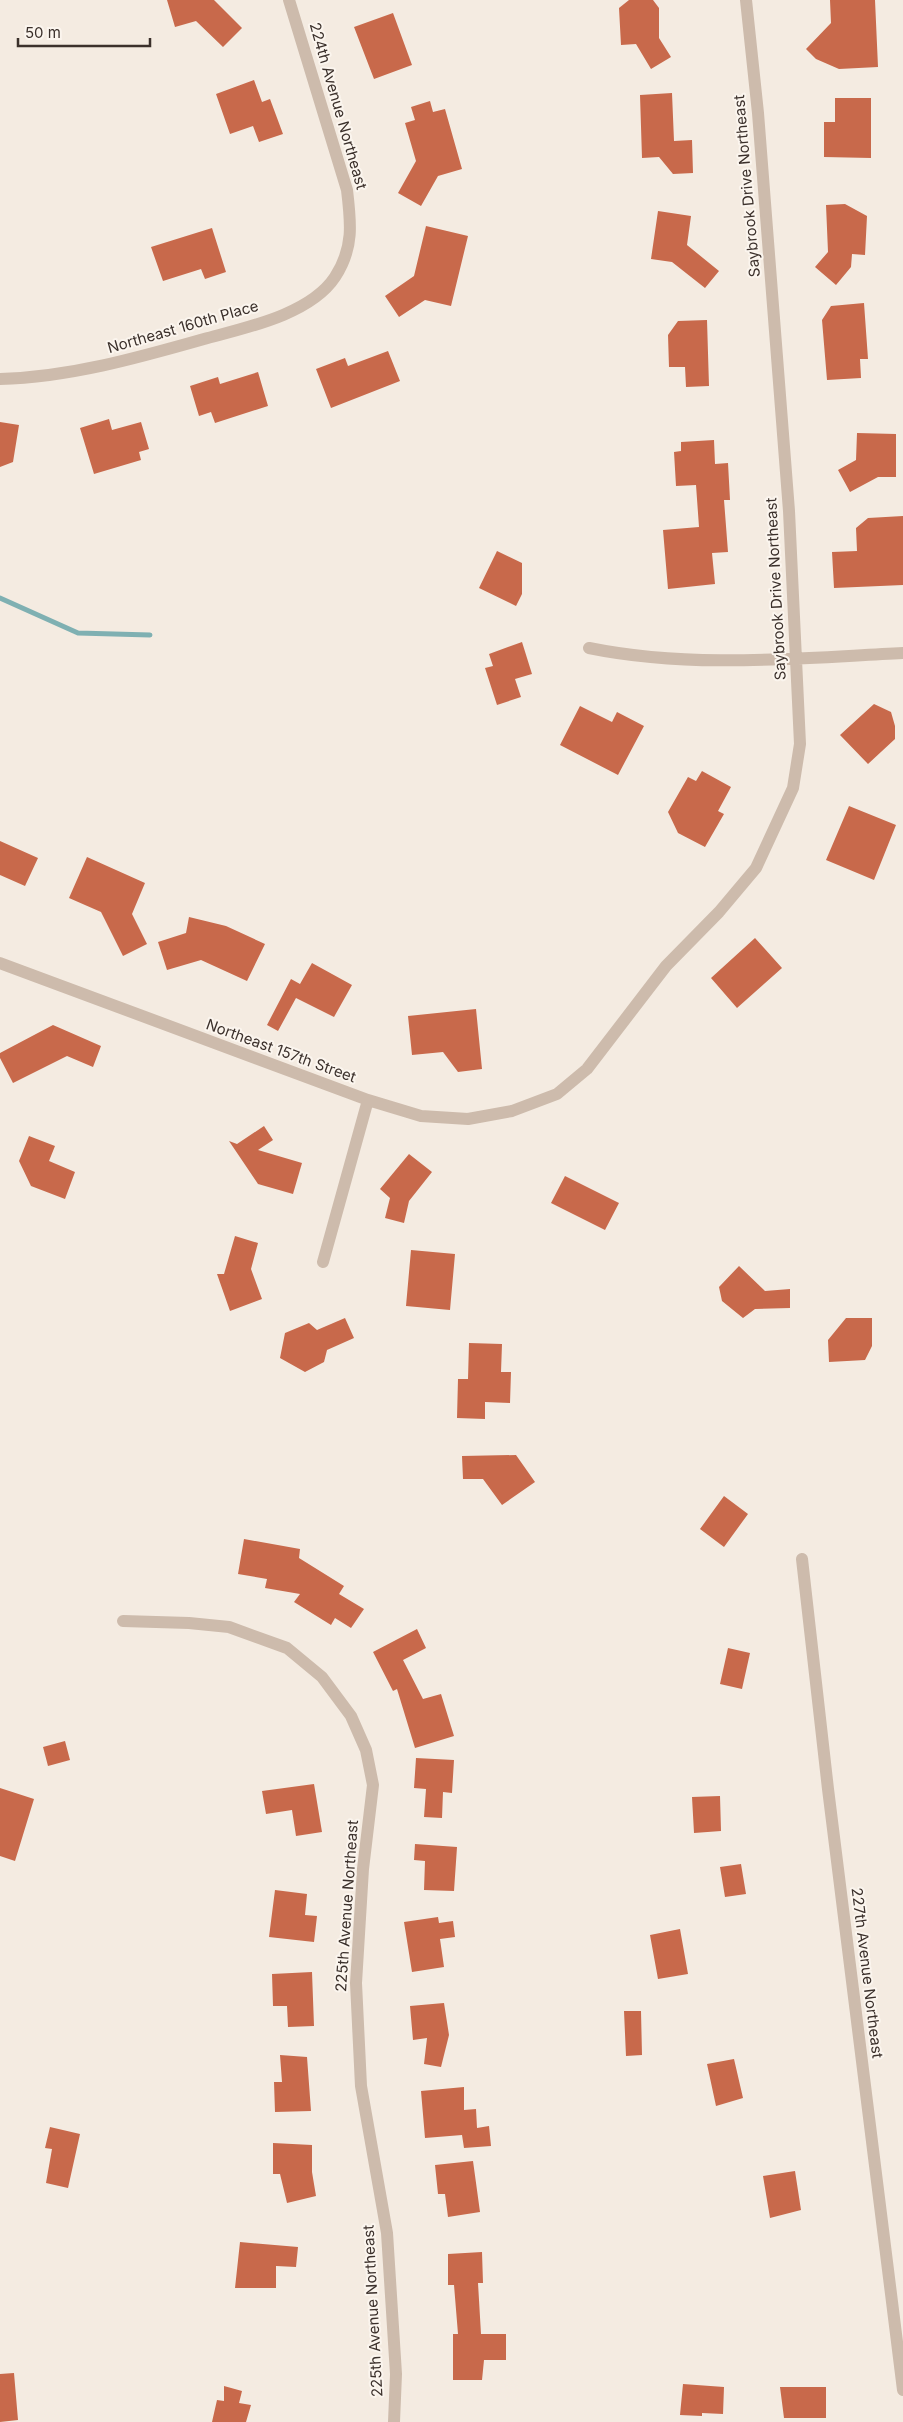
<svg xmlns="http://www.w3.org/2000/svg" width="903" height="2422" font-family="Inter,sans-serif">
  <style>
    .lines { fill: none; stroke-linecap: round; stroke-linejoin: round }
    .stream { stroke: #7fb0b2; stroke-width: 5 }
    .building { fill: #c8694b }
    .street { stroke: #cdbbac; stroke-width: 12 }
    .labels { text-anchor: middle; stroke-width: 4; stroke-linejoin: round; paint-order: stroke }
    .street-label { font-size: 15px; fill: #3b302b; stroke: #fbf5ee }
  </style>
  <rect width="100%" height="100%" fill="#f4ebe1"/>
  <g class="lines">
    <path class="stream" d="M0 598 78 633 150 635"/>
  </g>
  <path class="building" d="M167 0H214L242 28 223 47 196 21 175 27Z
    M629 0H653L659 8V38L671 57 651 69 636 44 621 45 619 8Z
    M830 0H875L878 67 839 69 816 59 806 49 831 23Z
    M393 13 412 65 374 79 354 27Z
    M254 80 262 102 270 99 283 134 259 142 253 126 230 134 216 94Z
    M672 93 674 141 692 140 693 173 673 174 659 157 642 158 640 95Z
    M835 98H871V158L824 157V122H835Z
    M430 101 433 112 445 109 462 169 438 176 421 206 398 193 416 161 405 123 415 120 411 107Z
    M845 204 867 216 865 255 852 254 851 267 836 285 815 267 828 252 826 205Z
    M658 211 691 216 687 245 719 271 705 288 672 262 651 259Z
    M426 226 468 236 451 306 425 300 399 317 385 296 414 276Z
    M212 228 226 272 205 279 201 269 163 281 151 247Z
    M864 303 868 359H860L861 378 827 380 822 320 831 306Z
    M707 320 709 386 686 387 685 367H669L668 335 678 321Z
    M388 351 400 381 331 408 316 369 345 358 348 366Z
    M258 372 268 406 215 423 211 412 199 416 190 386 218 377 220 384Z
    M109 419 112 430 141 422 149 449 139 452 141 460 94 474 80 428Z
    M0 422 19 425 13 462 0 467Z
    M857 433 896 434V477H878L850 492 838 470 856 460Z
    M714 440 715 464 728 463 730 500H724L728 552 712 553 715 584 668 589 663 530 699 527 696 485 676 486 674 452 681 451V442Z
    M903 516V585L834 588 832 552 857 551 856 528 868 518Z
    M497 551 522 563V594L516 606 479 588Z
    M522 642 532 674 515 679 521 697 497 705 485 668 493 666 489 654Z
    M874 704 891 712 895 726V739L868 764 840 735Z
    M580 706 612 722 617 712 644 726 618 775 560 745Z
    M702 771 731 787 718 811 724 814 705 847 678 833 668 812 688 777 696 781Z
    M849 806 896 825 874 880 826 860Z
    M0 841 38 858 25 886 0 875Z
    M87 857 145 883 132 914 147 944 123 956 101 912 69 898Z
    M189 917 226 926 265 944 247 981 201 960 167 970 158 942 186 933Z
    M755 938 782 968 737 1008 711 978Z
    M312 963 352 985 334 1017 296 998 278 1031 267 1025 291 979 300 984Z
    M476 1009 482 1069 458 1072 443 1052 412 1055 408 1016Z
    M53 1025 101 1046 93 1067 67 1056 13 1083 0 1058V1053Z
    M264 1126 273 1140 258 1150 302 1163 293 1194 258 1184 229 1141 237 1144Z
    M29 1136 55 1146 49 1161 75 1172 65 1199 31 1186 19 1161Z
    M409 1154 432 1172 409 1201 404 1223 385 1218 390 1198 380 1189Z
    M565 1176 619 1203 605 1230 551 1203Z
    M235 1236 258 1243 251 1269 262 1299 230 1311 217 1274H224Z
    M411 1250 455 1254 450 1310 406 1306Z
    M739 1266 765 1291 790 1289V1308L755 1309 743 1318 722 1301 719 1287Z
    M345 1318 354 1338 327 1350 324 1362 305 1372 280 1358 285 1333 309 1323 317 1330Z
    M846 1318H872V1346L865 1360 829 1362 828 1340Z
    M469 1343 502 1344 501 1372H511L510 1403 485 1402V1419L457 1418 458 1379H468Z
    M516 1455 535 1482 502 1505 483 1479H463L462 1456Z
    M724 1496 748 1514 724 1547 700 1529Z
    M244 1539 300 1549 299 1558 344 1586 339 1594 364 1609 351 1628 335 1618 331 1625 294 1602 300 1594 265 1588 267 1579 238 1574Z
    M417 1629 426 1648 403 1660 423 1699 441 1694 454 1736 415 1748 397 1689 393 1691 373 1652Z
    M728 1648 750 1653 742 1689 720 1684Z
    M65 1741 70 1760 48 1766 43 1747Z
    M416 1758 454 1760 452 1793 443 1792 442 1818 424 1817 426 1789 414 1788Z
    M314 1784 322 1832 296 1836 292 1810 266 1814 262 1791Z
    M0 1788 34 1799 15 1861 0 1856Z
    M720 1796 721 1831 694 1833 692 1797Z
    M415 1844 457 1847 454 1891 424 1890 425 1861 414 1860Z
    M741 1864 746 1894 725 1897 720 1867Z
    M275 1890 307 1894 305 1915 317 1916 314 1942 269 1937Z
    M438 1917 439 1923 453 1921 455 1937 440 1939 444 1967 412 1972 404 1922Z
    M680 1929 688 1974 658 1979 650 1935Z
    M312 1972 314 2026 288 2027 287 2006H273L272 1974Z
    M444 2003 449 2035 441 2067 424 2064 427 2038 413 2040 410 2006Z
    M624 2011H641L642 2055 626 2056Z
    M280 2055 307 2057 311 2111 275 2112 274 2082H282Z
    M734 2059 743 2098 716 2106 707 2064Z
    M464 2087V2110L476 2109 477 2128 489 2126 491 2146 464 2148 462 2135 425 2138 421 2091Z
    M50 2127 80 2134 68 2188 46 2183 52 2149 45 2148Z
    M273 2143 312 2145V2172L316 2196 287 2203 280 2174H273Z
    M473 2161 480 2212 448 2217 445 2194H438L435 2165Z
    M795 2171 801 2210 770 2218 763 2176Z
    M240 2242 298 2247 296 2267 276 2266V2288H235Z
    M482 2252 483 2283H478L481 2334H506V2360H484L482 2380H453V2334H458L454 2285H448V2254Z
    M14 2373 18 2420 0 2422V2374Z
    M683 2384 724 2387 723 2414 702 2413V2416L680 2415Z
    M224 2386 242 2391 239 2403 251 2405 246 2422H212L217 2400 224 2401Z
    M780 2387H826V2418H784Z"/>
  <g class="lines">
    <path class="street" d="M0 379C70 377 137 358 204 339 244 328 310 315 335 277 354 248 351 223 347 190L289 0
      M589 648C692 669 798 658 903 653
      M0 963 368 1100 421 1116 468 1119 512 1111 557 1094 587 1069 666 966 719 912 756 868 793 788 800 744 789 511 758 113 746 0
      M323 1262 368 1100
      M802 1559 828 1789 903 2390
      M123 1621 189 1623 229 1627 287 1648 322 1677 351 1716 366 1750 373 1785 363 1869 356 1983 361 2086 387 2233 396 2374 394 2422"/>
  </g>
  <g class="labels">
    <g class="street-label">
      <text transform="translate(338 106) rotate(74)" y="5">224th Avenue Northeast</text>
      <text transform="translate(747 186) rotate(-95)" y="5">Saybrook Drive Northeast</text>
      <text transform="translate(183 327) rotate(-16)" y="5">Northeast 160th Place</text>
      <text transform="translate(776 589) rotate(-93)" y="5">Saybrook Drive Northeast</text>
      <text transform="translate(281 1051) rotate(20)" y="5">Northeast 157th Street</text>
      <text transform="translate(347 1906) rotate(-86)" y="5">225th Avenue Northeast</text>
      <text transform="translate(867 1973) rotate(83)" y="5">227th Avenue Northeast</text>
      <text transform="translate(373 2311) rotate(-93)" y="5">225th Avenue Northeast</text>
    </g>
  </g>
  <path d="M18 38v8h132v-8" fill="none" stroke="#3b302b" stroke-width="2.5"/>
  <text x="25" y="38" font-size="15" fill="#3b302b" stroke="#fbf5ee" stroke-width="4" paint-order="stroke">50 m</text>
</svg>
